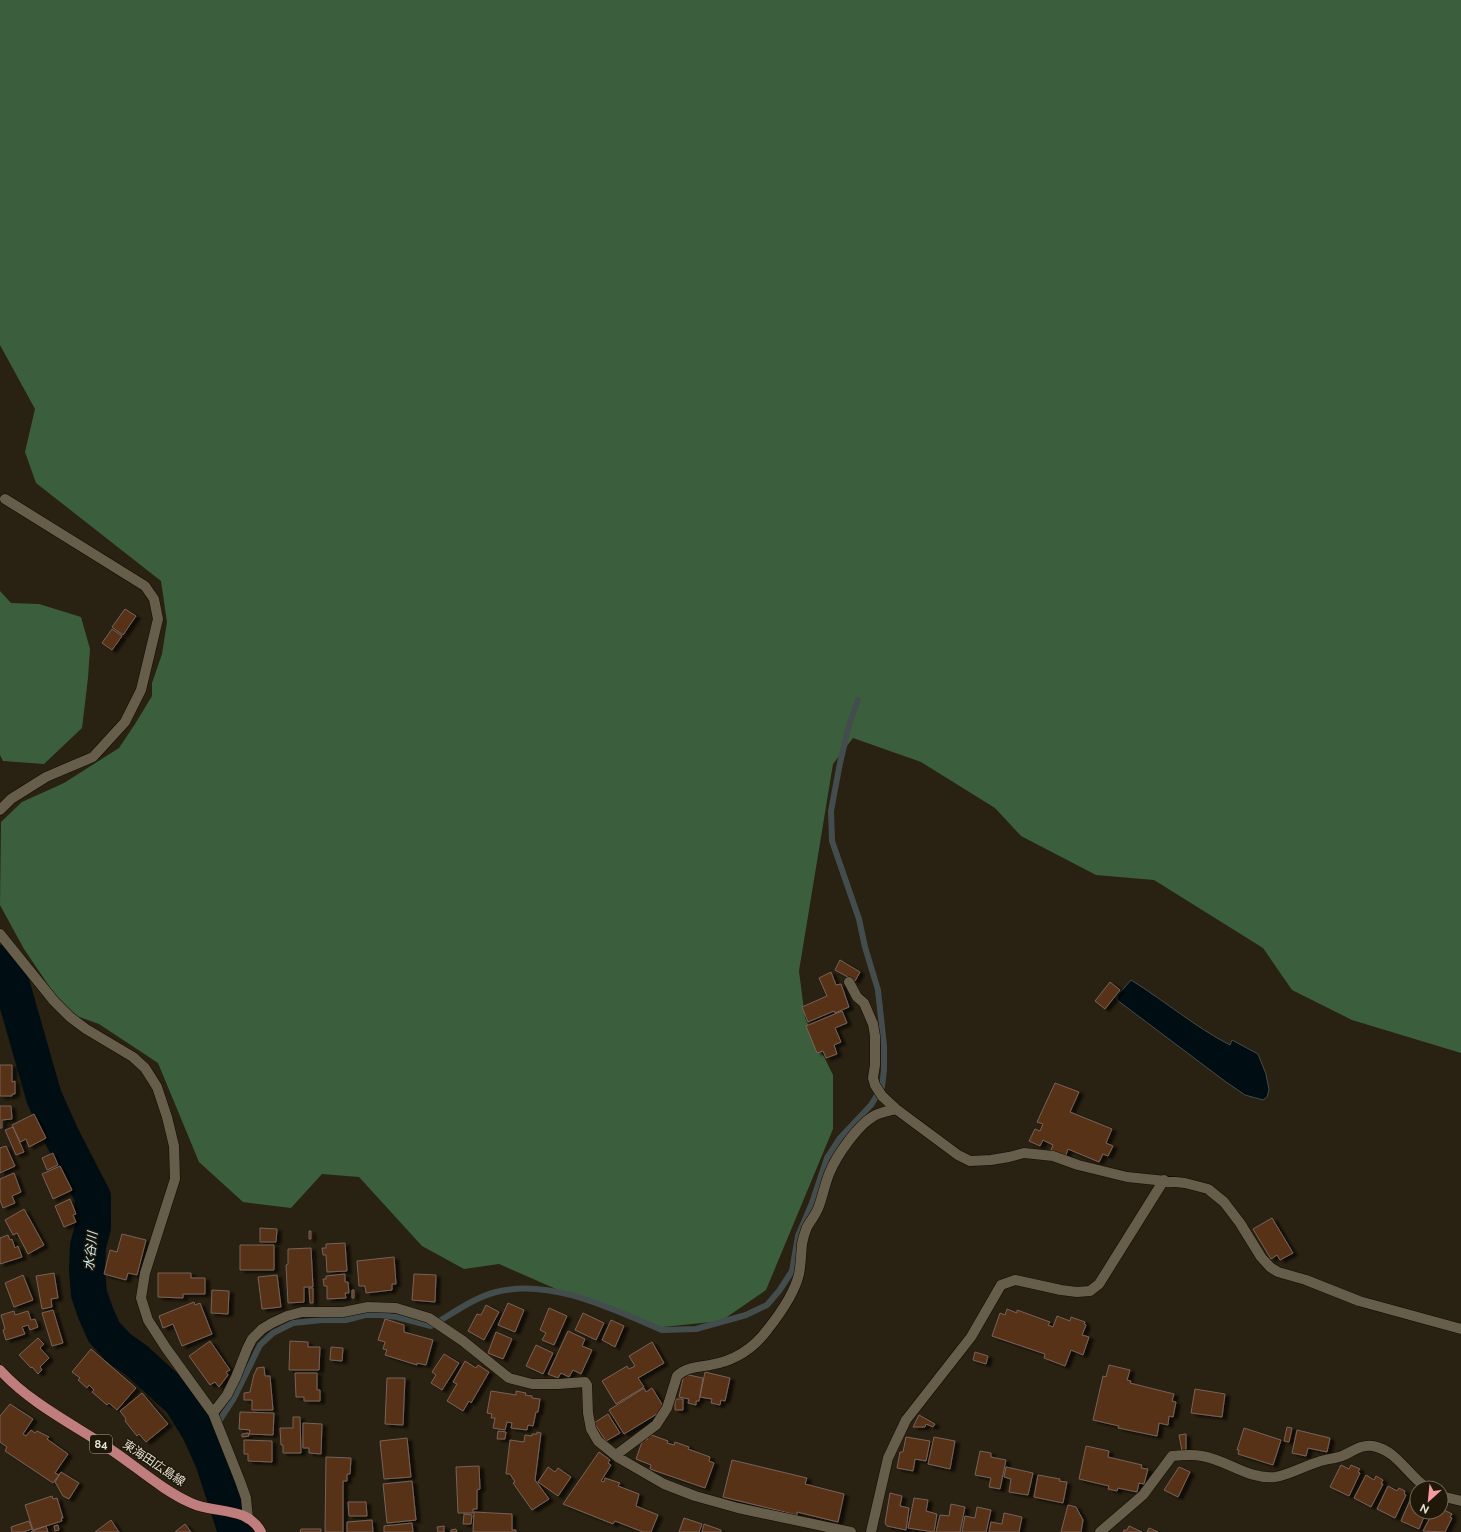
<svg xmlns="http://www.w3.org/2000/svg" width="1461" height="1532" font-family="Raleway,'Noto Sans JP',sans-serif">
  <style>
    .forest { fill: #3b5f3d }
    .water { fill: #000e13; stroke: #444d4d }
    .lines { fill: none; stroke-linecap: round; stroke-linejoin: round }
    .stream { stroke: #444d4d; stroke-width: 6 }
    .river { stroke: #000e13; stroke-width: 36 }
    .building { fill: #593019; stroke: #766359; filter: url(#shadow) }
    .minor-casing { stroke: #110b01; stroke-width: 11 }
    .major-casing { stroke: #110b01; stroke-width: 11 }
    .minor { stroke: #665d4b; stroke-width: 10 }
    .major { stroke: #c07d7d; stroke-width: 10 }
    .labels { text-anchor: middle; stroke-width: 3; stroke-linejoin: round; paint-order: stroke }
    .shield { fill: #1f1808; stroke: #a9a498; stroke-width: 1 }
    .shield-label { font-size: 11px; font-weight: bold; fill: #e4e0d5 }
    .street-label { font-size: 12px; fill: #e4e0d5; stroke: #1f1808 }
    .water-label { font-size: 13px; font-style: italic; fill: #c8eaf6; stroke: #1f1808 }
  </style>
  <defs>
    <filter id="shadow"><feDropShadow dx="4.5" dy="2.5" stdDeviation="1" flood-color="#0009"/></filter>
  </defs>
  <rect width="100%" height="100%" fill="#292111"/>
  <path class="forest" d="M0 0H1461V1053L1352 1020 1292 990 1263 948 1154 880 1096 875 1021 836 995 808 921 762 853 738 833 764 799 971 805 1018 833 1075V1129L766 1290 721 1321 653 1328 572 1296 499 1264 464 1269 422 1246 359 1177 322 1174 291 1208 243 1202 199 1162 158 1063 99 1024 71 1014 51 989 24 949 0 905 1 822 22 802 64 783 119 748 135 724 152 696V683L162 654 167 622 161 581 36 483 25 452 35 409 0 345Z
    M0 591 11 603 39 604 81 617 90 649 88 678 82 728 44 764 3 761 0 755Z"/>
  <path class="water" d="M1131 980C1165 1001 1195 1027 1230 1045L1232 1040 1258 1054 1266 1074 1269 1090 1267 1097 1263 1100 1245 1095 1226 1082 1117 1000V996Z"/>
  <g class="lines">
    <path class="stream" d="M205 1443 234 1398 260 1345 273 1333 293 1323 322 1320H346L365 1315H381L397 1317 431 1326C452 1314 473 1298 496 1292 551 1278 612 1309 662 1330L696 1329 746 1315 767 1305 779 1291 792 1271 798 1236 812 1203 827 1158 840 1138 871 1105 882 1087 884 1070V1046L878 990 865 947 859 919 832 841 831 811 840 763 849 725 858 700"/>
    <path class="river" d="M0 963 12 985 44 1097 62 1137 93 1197V1227L88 1246 87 1270 89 1294 96 1314 104 1332 119 1348 136 1360 181 1401 199 1430 213 1461 236 1532"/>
  </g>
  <path class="building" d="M125 609 136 616 123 635 112 627Z
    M112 629 122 636 112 650 102 643Z
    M840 960 860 972 855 981 835 970Z
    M831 972 836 985 841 984 849 1007 835 1013 834 1011 808 1022 802 1007 827 996 819 978Z
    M1110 982 1120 990 1105 1009 1095 1001Z
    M842 1011 847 1023 835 1028 841 1042 834 1045 837 1054 826 1058 823 1051 817 1053 806 1026Z
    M0 1065H12V1082L15 1081V1094H12V1096H0Z
    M1055 1083 1079 1092 1070 1112 1112 1129 1106 1143 1113 1146 1108 1156 1103 1154 1099 1162 1068 1149 1066 1155 1058 1153 1051 1150 1053 1145 1043 1140 1040 1146 1029 1141 1035 1129 1040 1131 1043 1124 1037 1122Z
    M0 1106H11L12 1119 2 1120V1128H0Z
    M34 1114 46 1138 29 1147 26 1139 20 1142 12 1125Z
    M13 1127 24 1152 16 1155 5 1130Z
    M6 1146 15 1166 0 1173V1148Z
    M53 1153 58 1165 47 1170 42 1158Z
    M60 1166 72 1190 53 1199 42 1174Z
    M14 1173 21 1192 12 1196 15 1203 3 1208 0 1200V1179Z
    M70 1199 76 1214 73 1215 76 1222 64 1227 55 1206Z
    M24 1209 44 1245 28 1254 17 1233 13 1235 5 1220Z
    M1272 1218 1293 1253 1280 1260 1277 1255 1271 1259 1253 1229Z
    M260 1228 277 1229 276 1242H260Z
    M309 1231H311V1239H309Z
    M122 1234 146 1240 137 1275 128 1273 126 1280 104 1274 110 1250 117 1252Z
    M8 1235 10 1240 12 1239 15 1248 18 1246 22 1257 0 1264V1238Z
    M345 1243 347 1271 327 1272 326 1255H323L322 1248H326V1244Z
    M240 1245H274V1270H240Z
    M311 1248 313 1287H304V1302L288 1303 286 1265 288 1264V1249Z
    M394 1257 396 1284H392V1290L366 1293 365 1286H359L357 1261Z
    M54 1273 58 1298 51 1299 52 1307 42 1309 36 1276Z
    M158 1273H191V1278H205V1294H183V1298L158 1297Z
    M345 1274V1282H348L349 1293H345L346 1298 327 1299V1286H324L323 1279H326V1276Z
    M414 1274 436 1275 435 1302 412 1300Z
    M23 1275 33 1300 14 1307 5 1283Z
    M277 1275 281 1307 262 1309 258 1277Z
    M309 1288H313V1303H310Z
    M212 1290 229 1291 228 1314 211 1313Z
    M352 1290H354V1298H352Z
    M194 1302 195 1305 200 1303 212 1334 182 1346 173 1324 163 1328 159 1316Z
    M508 1303 524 1310 515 1332 498 1325Z
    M486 1305 499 1312 484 1340 468 1331 477 1314 481 1315Z
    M549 1308 567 1316 554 1345 542 1340 546 1333 540 1330Z
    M1007 1309 1017 1313V1310L1050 1322 1048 1325 1053 1327 1057 1316 1070 1321 1071 1317 1085 1322 1084 1324 1086 1325 1082 1335 1089 1337 1083 1355 1071 1350 1065 1366 1044 1358 1045 1354 992 1336 1000 1313 1005 1315Z
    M53 1310 63 1343 52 1346 42 1313Z
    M14 1311 15 1315 28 1311 31 1320 35 1319 38 1327 30 1330 28 1325 22 1327 25 1334 6 1340 3 1330 5 1329 1 1315Z
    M583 1313 604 1323 596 1340 575 1330Z
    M385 1319 404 1325V1332L433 1340 426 1365 417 1363V1365L385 1355 387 1350 383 1349 385 1342 378 1340Z
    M611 1320 624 1326 615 1347 602 1340Z
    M568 1331 585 1339 582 1346 592 1350 581 1374 573 1370 569 1377 561 1373 558 1378 548 1374Z
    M496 1332 512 1339 503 1359 488 1353Z
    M38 1338 44 1344 40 1348 49 1358 40 1367 42 1370 38 1374 32 1367 31 1368 19 1355Z
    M210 1341 230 1370 226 1372 228 1375 219 1387 215 1382 210 1385 189 1356Z
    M290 1341 308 1342V1347H320L319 1370H289Z
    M652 1342 664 1363 638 1378 644 1387 616 1404 602 1381 627 1366 629 1369 635 1366 629 1356Z
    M536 1345 553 1353 543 1374 526 1366Z
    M331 1347 343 1348 342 1361 330 1360Z
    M91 1349 136 1388 117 1410 109 1403 107 1405 92 1392 94 1390 89 1385 87 1388 78 1380 80 1378 72 1372Z
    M975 1352 988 1356 986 1364 973 1360Z
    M444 1354 459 1363 442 1390 431 1383 436 1375 432 1372Z
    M465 1361 476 1368 478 1365 489 1372 471 1403 469 1401 463 1411 447 1401 457 1384 453 1382Z
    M1109 1365 1130 1370 1127 1380 1131 1381 1130 1383 1174 1394 1172 1401 1176 1402 1173 1417 1169 1416 1168 1425 1159 1423 1157 1436 1118 1428 1119 1426 1093 1420 1103 1376 1106 1377Z
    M264 1367 265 1376H270L273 1410H252V1400H244V1393L250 1392 254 1374 255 1373 257 1368Z
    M705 1372 730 1378 725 1401 721 1400 720 1405 711 1403 712 1399 700 1397Z
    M295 1373H317V1390H320V1401H304V1397H296Z
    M684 1374 703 1378 699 1401H696V1405L688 1403 689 1399 679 1397Z
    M387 1378H405L403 1425 385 1424Z
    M644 1388 646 1392 652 1388 665 1409 624 1434 609 1410Z
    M1195 1389 1225 1394 1222 1417 1191 1413Z
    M491 1391 516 1395V1391L526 1393 525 1395 532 1396V1398L540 1399 538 1412H536L533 1426 528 1425 527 1430 511 1428 512 1423 507 1422 505 1430 493 1428 495 1418H491L492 1414 487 1413Z
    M142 1393 168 1424 146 1442 139 1434 137 1436 125 1421 126 1419 120 1411Z
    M675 1399H683V1410H675Z
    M10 1404 33 1419 23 1434 26 1436 31 1430 35 1433 37 1431 49 1437 47 1439 68 1454 55 1473 59 1475 53 1483 5 1451 7 1447 0 1442V1416Z
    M240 1412 274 1413 273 1435 249 1434 250 1430 239 1429Z
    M608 1414 620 1433 606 1441 594 1423Z
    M919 1415 935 1424 933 1427 926 1424 925 1427H913Z
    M293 1417H300L301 1453H283V1445H281L280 1428H293Z
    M303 1423 322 1424 321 1454 309 1453V1448H303Z
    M1287 1427 1292 1428 1289 1442 1284 1441Z
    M1244 1428 1281 1440 1273 1465 1238 1454 1239 1450H1237Z
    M1297 1430 1330 1438 1327 1452 1308 1448 1306 1456 1292 1453Z
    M498 1431 506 1432 505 1439H497Z
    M537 1432 541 1433 535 1480 549 1499 532 1510 513 1483 515 1482 510 1474H506L510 1440 524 1442 525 1435 532 1436V1434H537Z
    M248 1433 249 1436 242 1437V1434Z
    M649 1434 668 1441 667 1443 674 1445 675 1442 689 1447 688 1449 710 1457 709 1461 714 1463 705 1488 650 1469 651 1465 636 1459 643 1439 647 1440Z
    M1186 1434V1451H1182L1179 1435Z
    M906 1437 930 1441 926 1461 915 1459 913 1471 897 1468 900 1452H903Z
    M934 1437 955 1441 950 1469 928 1464Z
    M407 1438 411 1477 384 1479 380 1441Z
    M244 1440 272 1441V1462L248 1461V1454H244Z
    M1086 1446 1109 1451 1108 1457 1142 1465 1141 1468 1148 1469 1144 1484 1139 1483 1137 1492 1118 1488 1117 1491 1108 1489 1109 1486 1079 1479Z
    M980 1451 991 1453V1457L1006 1460 1000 1489 989 1487 991 1478 975 1475Z
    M599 1452 610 1460 608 1463 611 1465 601 1481 604 1482 605 1478 620 1483 618 1486 639 1494 636 1506 658 1515 651 1532H643L615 1521 613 1524 563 1504Z
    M326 1457 351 1458 350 1474H347V1481H343V1532H325Z
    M732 1460 807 1478 805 1484 844 1494 838 1522 797 1512V1515L723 1497Z
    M1341 1465 1349 1469 1351 1465 1360 1469 1358 1472 1360 1473 1349 1496 1330 1487Z
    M479 1466 480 1489 477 1490V1509H473V1513H458L456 1467Z
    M548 1467 555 1472 558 1468 571 1477 558 1496 538 1482Z
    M1006 1467 1033 1473 1028 1495 1009 1492 1011 1479 1004 1477Z
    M1179 1467 1190 1472 1178 1497 1164 1490Z
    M61 1472 79 1483 69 1499 63 1496 55 1482Z
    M1038 1475 1060 1479 1059 1481 1067 1482 1063 1503 1034 1497Z
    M1366 1475 1374 1480 1376 1476 1383 1480 1381 1484H1383L1371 1507 1354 1498Z
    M412 1481 416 1520 387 1523 383 1484Z
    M1388 1486 1397 1491 1399 1488 1405 1491 1404 1494 1406 1495 1395 1518 1377 1509Z
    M890 1493 902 1496 900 1506 909 1508 906 1530 887 1526 885 1523Z
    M52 1496 53 1499 57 1498 63 1518H61L62 1521 33 1530 25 1505Z
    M914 1498 928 1500 926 1511 937 1514 934 1532 908 1528Z
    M1411 1498 1417 1500V1512H1426L1419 1529 1401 1521Z
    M348 1502H366L367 1516H349Z
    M951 1504 965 1507 960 1532H936L940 1515 949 1516Z
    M1068 1505 1076 1507 1083 1520 1081 1532H1061Z
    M977 1507 991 1510 986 1532H962L965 1516 975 1518Z
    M1444 1510 1452 1514 1450 1517 1452 1518 1445 1532 1423 1531 1433 1512H1439L1442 1514Z
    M474 1512 512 1514V1530H516V1532H473Z
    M1004 1513 1022 1517 1019 1532H989L991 1522 1002 1524Z
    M464 1514 472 1515 471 1524H463Z
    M684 1518 702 1524 699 1532H679Z
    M111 1520 119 1532H95Z
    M372 1520 373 1532H347V1522Z
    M29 1521 32 1529 23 1532H12L11 1527Z
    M412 1523 413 1532H384V1526Z
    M185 1524 191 1532H175Z
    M704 1524 721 1530V1532H702Z
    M58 1525 59 1530 55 1531 54 1526Z
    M46 1526 48 1532H31L32 1531Z
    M444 1526V1532H438L437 1527Z
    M1129 1526 1142 1532H1123L1124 1530H1127Z
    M1149 1528 1158 1532H1147Z
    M301 1529H321V1532H300Z
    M456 1529 457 1532H451V1530Z"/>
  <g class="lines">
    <defs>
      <path id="minor" d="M0 810 11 799 46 777 93 757 125 722 141 690 158 619 154 599 145 586 5 499
        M0 934 54 1001 70 1017 86 1029 133 1057 145 1068 157 1087 167 1117 174 1146 175 1179 145 1273 141 1298 148 1320 166 1348 213 1413 240 1481 246 1498 248 1519
        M849 982 857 997 864 1003 873 1024 875 1036V1065L873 1078 875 1085 882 1096 896 1109 958 1155 970 1161 991 1160 1009 1157 1024 1153 1053 1156 1078 1165 1127 1177 1185 1183 1208 1189 1224 1202 1240 1223 1261 1257 1270 1267 1278 1272 1306 1280 1359 1301 1461 1329
        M213 1413 227 1395 236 1377 247 1349 252 1339 262 1329 272 1323 287 1316 302 1312H343L368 1307 396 1308 429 1318 463 1341 509 1378 532 1384H558L585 1382 587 1385 588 1413 591 1429 598 1441 619 1458 664 1484 695 1496 738 1508 851 1532
        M616 1455 656 1425 667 1408 677 1376C686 1367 698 1367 710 1365 734 1361 754 1348 768 1329 779 1315 795 1292 799 1274 801 1264 801 1254 802 1244 803 1238 805 1232 807 1227 811 1220 817 1213 819 1206 823 1195 825 1184 829 1174 836 1156 860 1121 878 1114 884 1112 890 1110 896 1109
        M1441 1496 1461 1501
        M871 1532 888 1458 906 1420 971 1337 1001 1285 1015 1280 1061 1290 1077 1292 1090 1291 1099 1284 1164 1180
        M1100 1532 1143 1495 1172 1456C1182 1455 1192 1454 1202 1456 1227 1460 1249 1480 1275 1477 1289 1475 1304 1466 1318 1462 1325 1459 1334 1459 1342 1456 1352 1452 1361 1444 1373 1446 1398 1451 1407 1475 1427 1488"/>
      <path id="major" d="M0 1370C31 1404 73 1424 110 1449 137 1467 162 1490 191 1503 214 1514 248 1506 261 1532"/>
    </defs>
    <use href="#minor" class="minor-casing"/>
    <use href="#major" class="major-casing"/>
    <use href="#minor" class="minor"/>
    <use href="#major" class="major"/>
  </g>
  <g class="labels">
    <rect class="shield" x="90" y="1435" width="22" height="18" rx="3"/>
    <g class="shield-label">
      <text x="101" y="1448">84</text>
    </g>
    <g class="street-label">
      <text transform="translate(154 1463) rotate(34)" y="4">東海田広島線</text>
    </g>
    <g class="water-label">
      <text transform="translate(90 1251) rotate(-84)" y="5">水谷川</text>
    </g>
  </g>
  <g transform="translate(1429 1500) rotate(207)"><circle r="19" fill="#1f1808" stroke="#6e685a"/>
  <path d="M0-3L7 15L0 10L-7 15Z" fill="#f49aa1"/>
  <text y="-6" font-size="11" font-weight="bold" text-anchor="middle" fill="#e4e0d5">N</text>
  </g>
</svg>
